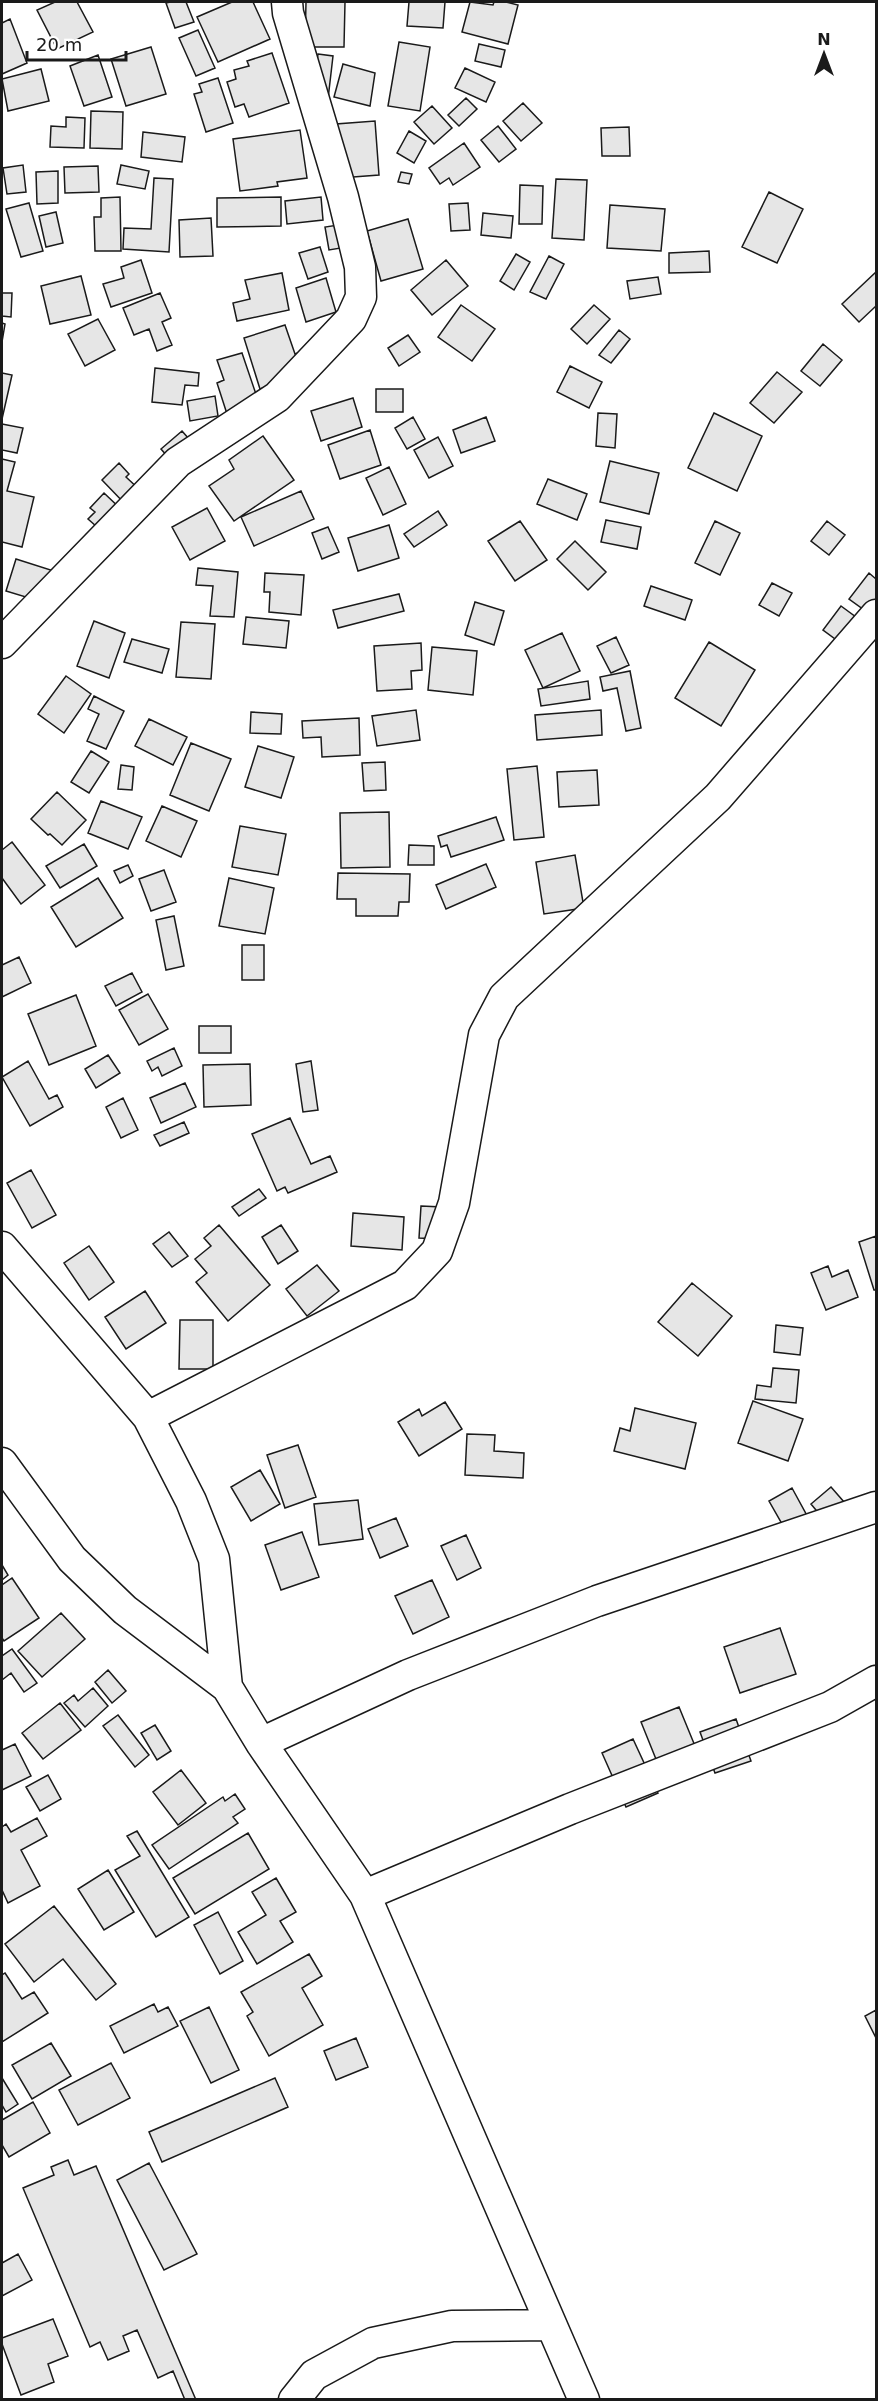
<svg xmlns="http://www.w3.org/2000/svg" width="878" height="2401" font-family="'DejaVu Sans',sans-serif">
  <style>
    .building { fill: #e6e6e6; stroke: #1a1a1a; stroke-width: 1.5 }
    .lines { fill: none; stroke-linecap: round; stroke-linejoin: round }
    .minor-casing { stroke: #1a1a1a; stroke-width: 33 }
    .minor { stroke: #fff; stroke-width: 30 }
  </style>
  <rect width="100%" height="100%" fill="#fff"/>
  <path class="building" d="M55 2H77L93 32 57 49 37 10Z
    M170 2H186L194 22 175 28 166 3Z
    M232 2H253L270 39 218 62 197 17Z
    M306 2H345L344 47H305Z
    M409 2H445L443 28 407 26Z
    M470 2 493 5 494 2H506L518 5 508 44 462 32Z
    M10 19 27 63 2 74V23Z
    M198 30 215 68 196 76 179 38Z
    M399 42 430 47 420 111 388 106Z
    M479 44 505 50 501 67 475 61Z
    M151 47 166 94 126 106 111 59Z
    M272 53 289 103 249 117 244 104 235 107 227 82 236 79 234 70 249 66 247 61Z
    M318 54 333 56 328 99 312 95Z
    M98 55 112 97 84 106 70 66Z
    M343 64 375 73 370 106 334 97Z
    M465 68 495 82 486 102 455 88Z
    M41 69 49 101 8 111 2 79Z
    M218 78 233 123 206 132 194 94 202 92 199 84Z
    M466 98 477 109 459 126 448 115Z
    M523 103 542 123 521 141 503 121Z
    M432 106 452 128 434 144 414 122Z
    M91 111 123 112 122 149 90 148Z
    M66 117 85 118 84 148 50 147 51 126 66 127Z
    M375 121 379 175 340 178 336 124Z
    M498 126 516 149 499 162 481 140Z
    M629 127 630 156H602L601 128Z
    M300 130 307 178 277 182 278 186 240 191 233 139Z
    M409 131 426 141 414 163 397 153Z
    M143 132 185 137 182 162 141 157Z
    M464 143 480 167 453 185 449 178 440 184 429 168Z
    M23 165 26 192 7 194 3 168Z
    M121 165 149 171 145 189 117 184Z
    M98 166 99 192 65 193 64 167Z
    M58 171V203L37 204 36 172Z
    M401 172 412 174 409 184 398 182Z
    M154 178 173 179 169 252 123 249 124 228 151 229Z
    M556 179 587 180 584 240 552 238Z
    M520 185 543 186 542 224H519Z
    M769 192 803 209 777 263 742 247Z
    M120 197 121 251H95L94 217H101V198Z
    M281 197V226L217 227V198Z
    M321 197 323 220 287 224 285 201Z
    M29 203 43 251 21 257 6 209Z
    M468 203 470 230 451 231 449 204Z
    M610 205 665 209 661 251 607 248Z
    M56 212 63 243 46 247 39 216Z
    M483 213 513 216 511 238 481 235Z
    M211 218 213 256 180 257 179 220Z
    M408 219 423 269 381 281 367 231Z
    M338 225 341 248 329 250 325 227Z
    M320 247 328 272 308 279 299 253Z
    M709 251 710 272 669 273V253Z
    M516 254 530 262 514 290 500 281Z
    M549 256 564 264 546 299 530 292Z
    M141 260 152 293 111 307 103 284 124 278 121 267Z
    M446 260 468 286 432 315 411 290Z
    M876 272V306L859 322 842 304Z
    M282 273 289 310 237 321 233 303 250 299 245 280Z
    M81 276 91 315 50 324 41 286Z
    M658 277 661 294 630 299 627 281Z
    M326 278 336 312 306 322 296 288Z
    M2 293H12L11 317 2 316Z
    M160 293 171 318 162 322 172 345 157 351 149 329 134 335 123 308Z
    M461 305 495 329 472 361 438 337Z
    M594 305 610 319 587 344 571 329Z
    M98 319 115 350 85 366 68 334Z
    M2 323 5 324 2 342Z
    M285 325 295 354 308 349 315 372 260 389 244 338Z
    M619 330 630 339 611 363 599 355Z
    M408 335 420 352 399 366 388 348Z
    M823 344 842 360 820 386 801 371Z
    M242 353 260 406 228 417 217 383 224 380 217 360Z
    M570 366 602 382 589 408 557 392Z
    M155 368 199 373 198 386 185 385 182 405 152 402Z
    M777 372 802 392 774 423 750 403Z
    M2 373 12 375 2 419Z
    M376 389H403V412H376Z
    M215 396 218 416 190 421 187 401Z
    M353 398 362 427 321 441 311 411Z
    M598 413 617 414 615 448 596 446Z
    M714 413 762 436 737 491 688 468Z
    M413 417 425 439 407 449 395 428Z
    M486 417 495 441 461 453 453 430Z
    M2 424 23 428 17 453 2 450Z
    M370 430 381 465 340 479 328 445Z
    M182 431 203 455 182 473 161 449Z
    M263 436 294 480 234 521 209 486 234 469 229 460Z
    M438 437 453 466 429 478 414 450Z
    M2 459 15 462 7 491 34 497 22 547 2 542Z
    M610 461 659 473 649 514 600 502Z
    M119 463 129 474 126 477 142 492 127 506 102 480Z
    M389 467 406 504 383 515 366 478Z
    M548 479 587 494 577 520 537 504Z
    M301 491 314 519 254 546 241 517Z
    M104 493 124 512 105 534 88 519 95 512 90 508Z
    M207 508 225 541 190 560 172 527Z
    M438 511 447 525 414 547 404 534Z
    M606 520 641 527 637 549 601 542Z
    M520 521 547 560 515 581 488 541Z
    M715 521 740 533 720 575 695 563Z
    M827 521 845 535 829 555 811 541Z
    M389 525 399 558 358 571 348 538Z
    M328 527 339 552 322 559 312 533Z
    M575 541 606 572 588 590 557 559Z
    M16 559 57 572 29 598 6 591Z
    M198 568 238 572 234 617 210 616 213 586 196 585Z
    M265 573 304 575 301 615 269 612 270 592H264Z
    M869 573 876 579V600L867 612 849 599Z
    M772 583 792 593 779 616 759 605Z
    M651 586 692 600 685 620 644 606Z
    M399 594 404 611 338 628 333 610Z
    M475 602 504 611 494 645 465 635Z
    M841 606 864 623 846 647 823 630Z
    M246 617 289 621 286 648 243 644Z
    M94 621 125 633 109 678 77 666Z
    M181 622 215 624 211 679 176 677Z
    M562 633 580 671 543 688 525 650Z
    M616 637 629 665 611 673 597 646Z
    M132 639 169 649 162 673 124 662Z
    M709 642 755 670 721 726 675 698Z
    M421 643 422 670 411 671 412 689 377 691 374 646Z
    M432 647 477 651 473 695 428 690Z
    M630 671 641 728 626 731 617 688 603 691 600 677Z
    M66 676 91 694 64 733 38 714Z
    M588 681 590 699 541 706 538 689Z
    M94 696 124 711 106 749 87 741 99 714 88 709Z
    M416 710 420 740 377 746 372 716Z
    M601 710 602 735 537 740 535 715Z
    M251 712 282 714 281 734 250 733Z
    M359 718 360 755 322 757 321 737 303 738 302 721Z
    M149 719 187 737 173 765 135 746Z
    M191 743 231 759 209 811 170 795Z
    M258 746 294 757 281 798 245 787Z
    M91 751 109 762 89 793 71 782Z
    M385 762 386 790 364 791 362 763Z
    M121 765 134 767 132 790 118 789Z
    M537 766 544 837 514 840 507 769Z
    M597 770 599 805 559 807 557 772Z
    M57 792 86 820 62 845 50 834 48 835 31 819Z
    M101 801 142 817 128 849 88 833Z
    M162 806 197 821 181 857 146 841Z
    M389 812 390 867 341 868 340 813Z
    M496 817 504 840 451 857 447 845 441 847 438 836Z
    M240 826 286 834 278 875 232 867Z
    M12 842 45 885 21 904 2 878V850Z
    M84 844 97 866 60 888 46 866Z
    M409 845 434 846V865H408Z
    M575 855 584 908 544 914 536 862Z
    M486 864 496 887 446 909 436 885Z
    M128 865 133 876 120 883 114 871Z
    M164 870 176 902 151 911 139 879Z
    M338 873 410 874 409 902H399L398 916H356V899H337Z
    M98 878 123 918 76 947 51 907Z
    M229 878 274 888 265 934 219 926Z
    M174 916 184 966 166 970 156 920Z
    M242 945H264V980H242Z
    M19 957 31 983 2 997V965Z
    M132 973 142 992 116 1006 105 986Z
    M148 994 168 1029 139 1045 119 1010Z
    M76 995 96 1046 49 1065 28 1014Z
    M199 1026H231V1053H199Z
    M174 1048 182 1066 162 1076 158 1067 152 1071 147 1061Z
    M108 1055 120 1073 96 1088 85 1069Z
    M28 1061 49 1099 57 1095 63 1107 30 1126 2 1077Z
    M311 1061 318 1110 303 1112 296 1064Z
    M250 1064 251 1105 204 1107 203 1065Z
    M185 1083 196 1107 161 1123 150 1098Z
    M123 1098 138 1130 121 1138 106 1107Z
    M290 1118 311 1164 330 1156 337 1172 288 1193 285 1187 277 1191 252 1134Z
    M184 1122 189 1133 160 1146 154 1135Z
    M31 1170 56 1215 32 1228 7 1183Z
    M259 1189 266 1198 239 1216 232 1207Z
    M421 1206 442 1207 441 1239 419 1238Z
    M353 1213 404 1217 402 1250 351 1246Z
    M219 1225 270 1285 228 1321 196 1282 207 1273 195 1259 211 1246 204 1238Z
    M281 1225 298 1251 278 1264 262 1237Z
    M169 1232 188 1256 172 1267 153 1244Z
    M876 1236V1290H874L859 1242Z
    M89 1246 114 1282 89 1300 64 1263Z
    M317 1265 339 1291 307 1316 286 1289Z
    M828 1266 832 1277 848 1270 858 1297 826 1310 811 1273Z
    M692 1283 732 1316 698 1356 658 1322Z
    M145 1291 166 1323 126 1349 105 1317Z
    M180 1320H213V1369H179Z
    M776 1325 803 1328 800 1355 774 1352Z
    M773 1368 799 1370 796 1403 755 1399 757 1385 771 1387Z
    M753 1401 803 1419 788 1461 738 1443Z
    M445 1402 462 1429 419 1456 398 1422 419 1409 422 1416Z
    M635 1408 696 1423 685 1469 614 1451 620 1428 630 1431Z
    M467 1434 495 1435 494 1451 524 1453 523 1478 465 1475Z
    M298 1445 316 1497 285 1508 267 1455Z
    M260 1470 280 1504 251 1521 231 1487Z
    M831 1487 851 1510 830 1527 811 1504Z
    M792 1488 816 1532 794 1545 769 1501Z
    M358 1500 363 1539 319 1545 314 1504Z
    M396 1518 408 1546 380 1558 368 1529Z
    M302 1532 319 1577 281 1590 265 1545Z
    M466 1535 481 1568 457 1580 441 1546Z
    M2 1565 8 1575 2 1580Z
    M12 1578 39 1618 4 1641 2 1638V1585Z
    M432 1580 449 1617 413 1634 395 1596Z
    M61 1613 85 1639 42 1677 18 1651Z
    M780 1628 796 1674 740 1693 724 1647Z
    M12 1649 37 1683 24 1692 11 1673 2 1680V1656Z
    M108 1670 126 1691 112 1703 95 1682Z
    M93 1688 108 1706 85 1727 64 1703 74 1695 78 1701Z
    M60 1703 81 1730 43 1759 22 1733Z
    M679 1707 702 1763 664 1779 641 1722Z
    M118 1715 149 1755 135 1767 103 1726Z
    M736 1719 751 1761 715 1773 700 1732Z
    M155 1725 171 1751 157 1760 141 1733Z
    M633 1739 658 1793 626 1807 602 1753Z
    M15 1744 31 1776 2 1790V1750Z
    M181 1770 206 1803 178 1825 153 1792Z
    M48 1775 61 1799 40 1811 26 1787Z
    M235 1794 245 1809 233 1817 238 1823 169 1869 152 1845 223 1797 225 1801Z
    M37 1818 47 1836 21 1850 40 1886 8 1903 2 1890V1827L6 1824 11 1832Z
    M137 1831 189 1917 156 1937 115 1870 140 1856 127 1836Z
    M248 1833 269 1869 195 1914 173 1878Z
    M108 1870 134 1912 104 1930 78 1889Z
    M276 1878 296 1912 280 1921 293 1942 257 1964 238 1932 266 1915 252 1892Z
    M54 1906 116 1984 96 2000 63 1959 34 1982 5 1944Z
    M218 1912 243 1961 220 1974 194 1925Z
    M309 1954 322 1976 302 1988 323 2025 269 2056 247 2016 253 2012 241 1992Z
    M5 1973 22 1999 34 1992 48 2013 2 2042V1975Z
    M154 2004 158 2012 168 2007 178 2026 124 2053 110 2026Z
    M209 2007 239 2070 211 2083 180 2021Z
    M876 2010V2038L865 2016Z
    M356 2038 368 2067 336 2080 324 2051Z
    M51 2043 71 2076 32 2099 12 2065Z
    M111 2063 130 2098 78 2125 59 2090Z
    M2 2078 18 2104 6 2112 2 2105Z
    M275 2078 288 2107 162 2162 149 2132Z
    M33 2102 50 2133 9 2157 2 2145V2120Z
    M68 2160 74 2175 96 2166 196 2400H185L173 2371 158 2378 137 2330 123 2336 129 2351 108 2360 100 2342 90 2347 23 2188 54 2175 51 2167Z
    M149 2163 197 2254 164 2270 117 2180Z
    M18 2254 32 2280 2 2296V2263Z
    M53 2319 68 2356 48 2364 54 2382 21 2395 2 2344V2338Z"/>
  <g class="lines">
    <defs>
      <path id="minor" d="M2 643 178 462 277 397 351 319 361 297 360 267 343 197 288 13 287 2
        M2 1247 148 1417 191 1501 214 1559 227 1687
        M148 1417 405 1285 437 1251 454 1203 484 1035 504 997 718 797 876 615
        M2 1463 72 1559 125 1610 227 1687 261 1743 365 1895 584 2400
        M261 1743 408 1675 597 1601 876 1507
        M365 1895 570 1809 830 1707 876 1681
        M294 2400 314 2375 373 2343 452 2326 551 2325"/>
    </defs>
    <use href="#minor" class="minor-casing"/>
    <use href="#minor" class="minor"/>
  </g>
  <rect width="878" height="2401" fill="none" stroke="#1a1a1a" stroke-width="6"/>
  <g transform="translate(824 54)" stroke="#ffffff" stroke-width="4.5" paint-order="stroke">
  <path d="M0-4.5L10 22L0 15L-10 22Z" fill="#1a1a1a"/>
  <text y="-9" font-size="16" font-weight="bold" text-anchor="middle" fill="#1a1a1a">N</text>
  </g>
  <path d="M27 51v9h99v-9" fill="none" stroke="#1a1a1a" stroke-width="3"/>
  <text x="36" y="51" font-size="18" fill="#1a1a1a" stroke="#ffffff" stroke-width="4.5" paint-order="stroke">20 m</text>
</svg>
